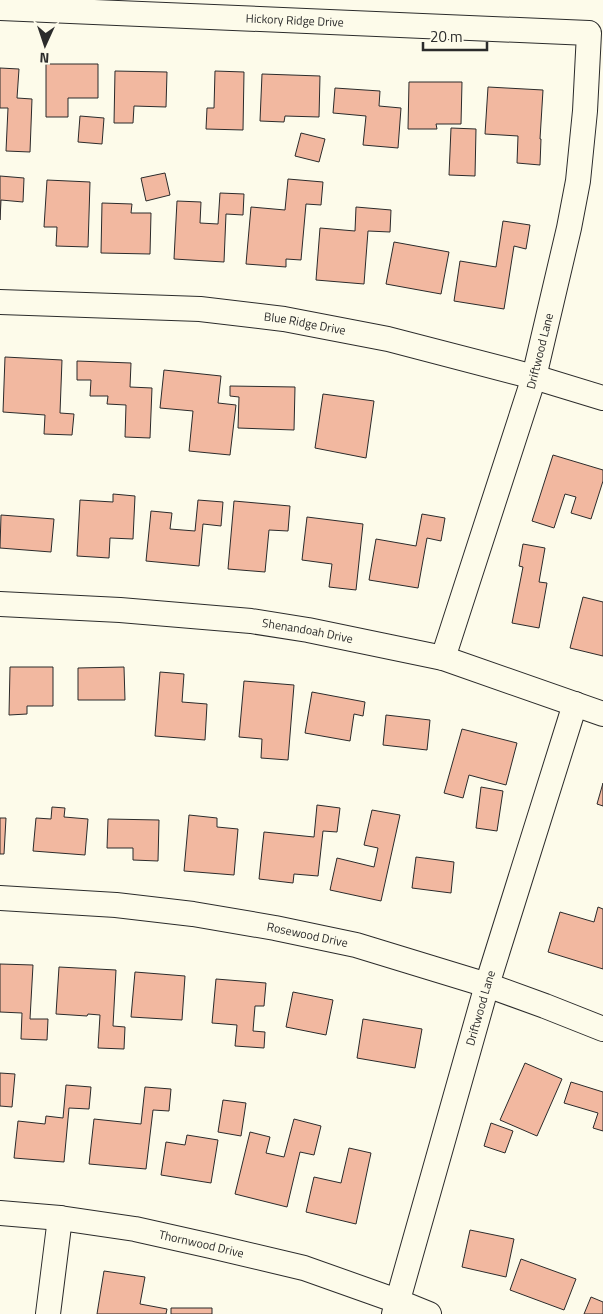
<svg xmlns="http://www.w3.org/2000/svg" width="603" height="1314" font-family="'Titillium Web',sans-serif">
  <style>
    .building { fill: #f2b8a0; stroke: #2b2b2b }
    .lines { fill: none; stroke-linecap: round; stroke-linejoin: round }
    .minor-casing { stroke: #2b2b2b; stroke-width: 26 }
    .minor { stroke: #fdfbea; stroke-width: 24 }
    .labels { text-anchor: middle; stroke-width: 4; stroke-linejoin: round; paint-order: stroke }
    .street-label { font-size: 12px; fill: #2b2b2b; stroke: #fdfbea }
  </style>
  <rect width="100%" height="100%" fill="#fdfbea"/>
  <path class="building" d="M46 64H98V98H68V117H46Z
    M0 68 19 69 17 98 32 99 30 152 6 151 8 108H0Z
    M115 71 167 72 166 107 134 106 133 123H114Z
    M215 71 244 72 243 130 206 129 207 108H214Z
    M262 74 320 76 319 117 285 116 284 122 260 121Z
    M409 82H462L461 124H436L437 129H408Z
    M488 87 543 90 540 139H541L540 165 517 163 518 136 485 134Z
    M335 88 380 91 379 106 401 108 398 148 363 145 366 116 333 113Z
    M80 116 104 118 102 144 78 142Z
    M451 128 476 129 475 176 449 175Z
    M301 133 325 139 319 162 295 156Z
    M165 173 170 195 146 201 141 178Z
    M0 176 24 178 23 202 1 200 0 220Z
    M288 179 323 182 321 205 306 204 301 260 286 259V267L246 264 251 207 285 210Z
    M47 180 90 182 88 247 56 246 57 227H44Z
    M220 193 244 194 243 215 226 214 224 262 174 259 177 201 201 202 200 223 218 224Z
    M102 203 132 204 131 213H151L150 254 101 253Z
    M356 207 391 210 390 232 368 231 364 284 316 280 320 228 355 231Z
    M503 221 530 225 526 249 514 246 504 309 454 301 460 261 496 267Z
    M394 242 449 252 441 294 386 284Z
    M5 357 62 360 60 413 74 414 72 435 44 434 45 415 3 412Z
    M77 361 131 363 130 387 152 388 150 438 125 437 126 405 107 404 108 396H90L91 380H77Z
    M164 370 221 376 218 403 236 405 230 455 189 451 193 411 160 408Z
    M230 386 295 387 294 430 238 428 239 397 230 396Z
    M323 394 374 401 366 458 315 448Z
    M553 455 603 470V481L591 519 571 513 576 497 565 494 554 528 532 521Z
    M113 494 135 496 133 539 110 538 109 558 77 556 80 500 113 502Z
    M198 500 223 502 221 526 203 524 199 566 146 561 151 511 172 513 170 529 195 531Z
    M234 501 290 506 288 531 269 530 265 572 228 569Z
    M422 514 445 518 441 541 427 538 418 588 369 580 376 539 416 546Z
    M1 515 54 519 51 552 0 548Z
    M307 517 363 524 356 590 329 587 332 564 302 560Z
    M523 544 545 548 539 582 547 583 539 628 512 623 523 567 519 566Z
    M583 597 603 602V656L570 648Z
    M10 667H53V706H27V714L9 715Z
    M124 667 125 700H78V668Z
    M160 672 184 674 182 702 207 704 205 740 155 736Z
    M244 681 294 685 288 760 261 758 262 739 239 737Z
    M312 692 365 702 363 716 354 714 350 741 305 733Z
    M386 715 430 720 427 750 383 745Z
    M462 729 517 743 506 785 469 775 463 798 444 793Z
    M603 783V806L597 804Z
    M481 787 503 791 497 831 476 828Z
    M317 805 340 808 337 832 323 831 318 876 294 874 293 883 259 879 264 832 314 837Z
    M52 807 65 808 64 817 88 819 85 855 33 851 36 818 51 819Z
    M372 810 400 815 381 901 330 890 337 858 374 867 378 848 364 845Z
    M189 815 217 818V827L238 829 234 875 184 871Z
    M0 818H6L4 854H0Z
    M108 819 159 820 158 861 133 860V848H107Z
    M416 857 454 862 451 893 412 888Z
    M598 907 603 909V969L548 952 560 912 594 922Z
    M0 964 33 965 30 1019H48L47 1040 21 1039 22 1013 0 1012Z
    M59 967 116 970 113 1026 125 1027 124 1049 98 1048 100 1015 88 1014 87 1016 56 1014Z
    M135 972 185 976 182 1020 131 1017Z
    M216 979 266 983 264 1006H255L253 1031 265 1032 264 1048 235 1046 237 1025 212 1023Z
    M293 992 333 1000 326 1035 286 1027Z
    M363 1019 422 1029 415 1068 357 1058Z
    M525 1063 562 1079 537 1136 500 1120Z
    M0 1073 15 1074 12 1107 0 1106Z
    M571 1082 603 1092V1131L593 1128 598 1113 564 1103Z
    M66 1085 91 1087 89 1109 69 1108 64 1162 14 1158 18 1121 45 1124 46 1116 63 1118Z
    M145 1087 171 1089 169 1111 153 1110 146 1169 89 1164 94 1119 141 1124Z
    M223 1100 246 1103 241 1136 218 1132Z
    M294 1119 321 1126 314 1155 300 1152 287 1207 235 1194 250 1132 270 1137 266 1153 284 1157Z
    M491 1123 513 1131 505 1153 484 1146Z
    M187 1135 218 1140 211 1183 161 1175 166 1142 185 1145Z
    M349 1148 371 1153 356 1224 306 1212 314 1177 341 1183Z
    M470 1230 514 1239 506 1277 462 1267Z
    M521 1259 576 1279 564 1310 510 1290Z
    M104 1271 145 1277 140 1304 167 1309 166 1314H97Z
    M591 1297 603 1302V1314H584Z
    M171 1308H212V1314H171Z"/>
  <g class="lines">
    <defs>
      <g id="minor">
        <path id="s1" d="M0 8 589 33 585 111 578 181 569 228 534 377 443 658"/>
        <path id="s2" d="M0 302 200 309 284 319 388 339 534 377 603 398"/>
        <path id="s3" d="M0 604 120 610 251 621 308 630 443 658 603 714"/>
        <path id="s4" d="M0 898 116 905 193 914 275 928 356 945 487 985 545 1006 603 1029"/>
        <path id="s5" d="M0 1213 60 1218 135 1229 211 1246 304 1268 397 1301 429 1314"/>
        <path d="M48 1314 60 1218"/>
        <path id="s6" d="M394 1314 487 985 575 704"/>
      </g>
    </defs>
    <use href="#minor" class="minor-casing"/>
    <use href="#minor" class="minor"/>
  </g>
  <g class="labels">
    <g class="street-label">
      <text dy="4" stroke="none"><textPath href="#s1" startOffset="295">Hickory Ridge Drive</textPath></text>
      <text dy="4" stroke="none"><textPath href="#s2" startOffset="306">Blue Ridge Drive</textPath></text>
      <text transform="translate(540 351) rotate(-76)" y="4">Driftwood Lane</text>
      <text dy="4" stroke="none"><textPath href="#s3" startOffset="309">Shenandoah Drive</textPath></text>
      <text dy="4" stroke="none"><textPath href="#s4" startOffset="310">Rosewood Drive</textPath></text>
      <text dy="4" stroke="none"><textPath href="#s6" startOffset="318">Driftwood Lane</textPath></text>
      <text dy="4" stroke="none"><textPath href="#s5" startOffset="204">Thornwood Drive</textPath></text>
    </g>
  </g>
  <g transform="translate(45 45) rotate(183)" stroke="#fdfbea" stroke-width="4" paint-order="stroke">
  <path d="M0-4L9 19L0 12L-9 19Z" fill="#2b2b2b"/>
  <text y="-8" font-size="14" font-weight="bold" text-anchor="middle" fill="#2b2b2b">N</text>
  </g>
  <path d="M423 42v8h64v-8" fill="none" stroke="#2b2b2b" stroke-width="2.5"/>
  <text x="430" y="42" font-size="15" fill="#2b2b2b" stroke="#fdfbea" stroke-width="4" paint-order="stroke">20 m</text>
</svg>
